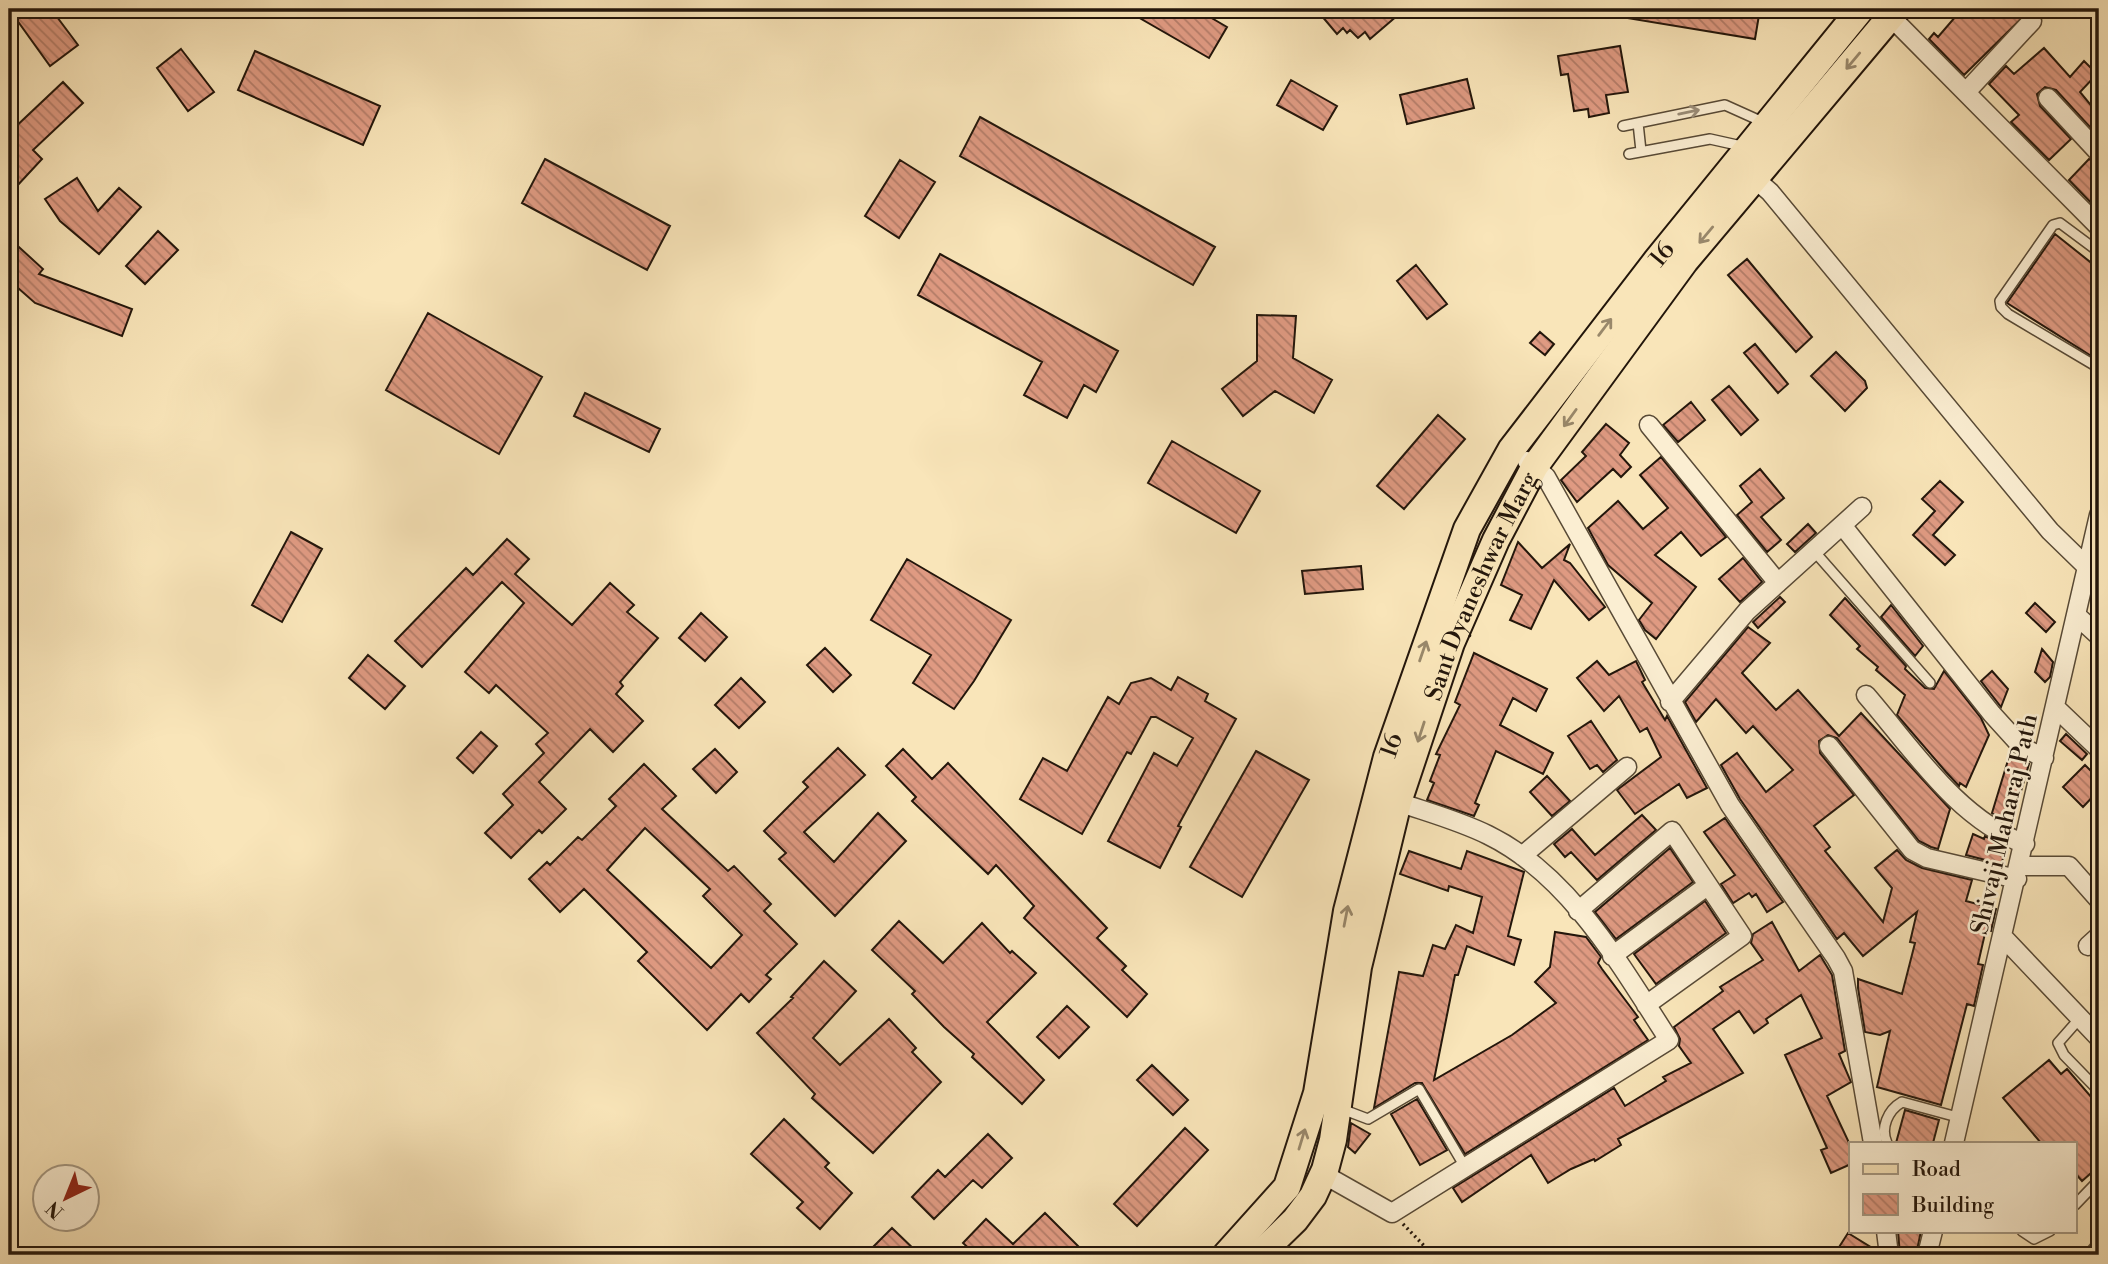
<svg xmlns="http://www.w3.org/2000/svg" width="2108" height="1264" font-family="'Libre Bodoni',serif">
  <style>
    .building { fill: url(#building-back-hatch); stroke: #23160b; stroke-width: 2; fill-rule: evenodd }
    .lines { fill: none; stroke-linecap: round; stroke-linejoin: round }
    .service-casing { stroke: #584a36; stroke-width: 12 }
    .minor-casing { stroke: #584a36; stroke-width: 21 }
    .primary-casing { stroke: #23160b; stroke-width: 30 }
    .path { stroke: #23160b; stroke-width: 3.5; stroke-dasharray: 2 3.5; stroke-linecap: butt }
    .service { stroke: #fbeed2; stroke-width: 9 }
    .minor { stroke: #fbeed2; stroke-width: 18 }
    .primary { stroke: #f9e5b9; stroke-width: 26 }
    .oneway { stroke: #99886b }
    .oneway2 { stroke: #9a8d78 }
    .labels { text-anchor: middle; stroke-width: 5; stroke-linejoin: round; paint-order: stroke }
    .street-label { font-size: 24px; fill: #23160b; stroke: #fbeed2 }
  </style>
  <defs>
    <pattern id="building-back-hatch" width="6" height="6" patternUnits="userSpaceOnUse" patternTransform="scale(1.75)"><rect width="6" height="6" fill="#df9a82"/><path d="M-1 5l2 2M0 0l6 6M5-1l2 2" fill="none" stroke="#b47d69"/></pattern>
  </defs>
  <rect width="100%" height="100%" fill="#f9e5b9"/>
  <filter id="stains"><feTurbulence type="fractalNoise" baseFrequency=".00286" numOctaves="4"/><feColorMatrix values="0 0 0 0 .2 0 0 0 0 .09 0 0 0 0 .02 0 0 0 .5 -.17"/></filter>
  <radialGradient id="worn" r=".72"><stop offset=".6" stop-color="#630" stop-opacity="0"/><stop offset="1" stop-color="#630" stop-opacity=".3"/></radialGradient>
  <path class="building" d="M9 9H51L78 45 50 66Z
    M1124 9H1196L1227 27 1209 58Z
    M1328 9H1405L1370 39 1365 32 1358 38 1350 30 1347 33 1343 28 1337 34 1321 15Z
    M1622 9H1760L1755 39 1621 17Z
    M1962 9H2031L1964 75 1929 39 1934 33 1938 37Z
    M1620 46 1628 92 1606 95 1609 113 1589 117 1588 109 1574 111 1568 74 1561 75 1558 56Z
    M2044 48 2070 77 2084 61 2097 74 2080 92 2099 115V137L2056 90 2045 87 2037 94 2040 106 2071 139 2049 160 2011 122 2019 115 1989 84 2006 66 2014 74Z
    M181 49 214 92 188 111 157 68Z
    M255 51 380 106 363 145 238 90Z
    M1467 79 1474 108 1407 124 1400 95Z
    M1291 80 1337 106 1323 130 1277 105Z
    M63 82 83 103 33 150 42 159 16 187 9 180V133Z
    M980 117 1215 247 1193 285 960 156Z
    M545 159 670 226 647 270 522 203Z
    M2089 159 2099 164V211L2069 180Z
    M900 160 935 182 899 238 865 216Z
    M77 178 98 211 119 188 141 207 99 254 60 221 45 199Z
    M158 231 178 250 145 284 126 266Z
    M2055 234 2099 269V332L2093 357 2007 303Z
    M9 238 43 269 39 274 132 309 122 336 35 303 9 280Z
    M940 254 1118 351 1096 392 1084 385 1067 418 1024 395 1042 362 918 295Z
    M1747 259 1812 337 1796 352 1728 275Z
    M1416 265 1447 304 1427 319 1397 281Z
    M428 313 542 377 499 454 386 390Z
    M1257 315 1296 316 1293 358 1332 380 1314 413 1275 391 1243 416 1222 389 1257 361Z
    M1540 332 1554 344 1545 355 1530 343Z
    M1755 344 1788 384 1778 393 1744 353Z
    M1836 352 1865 381 1867 388 1845 411 1811 376Z
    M1729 386 1758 420 1741 435 1712 400Z
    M585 393 660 429 649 452 574 416Z
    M1691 402 1705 420 1678 442 1663 425Z
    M1438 415 1465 439 1404 509 1377 486Z
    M1606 424 1629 443 1620 455 1631 467 1621 477 1613 469 1577 502 1561 480 1586 456 1582 452Z
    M1172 441 1260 491 1236 533 1148 483Z
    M1661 457 1726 537 1701 556 1681 532 1655 555 1696 587 1656 639 1645 630 1639 620 1652 603 1608 565 1588 528 1618 501 1643 529 1668 508 1640 475Z
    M1760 469 1784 498 1761 517 1781 540 1767 552 1737 515 1752 502 1740 486Z
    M1940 481 1963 502 1933 535 1955 555 1945 565 1913 535 1935 511 1922 499Z
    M1808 524 1816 533 1795 552 1787 544Z
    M291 532 322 549 282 622 252 605Z
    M507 539 529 559 515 574 572 625 610 583 634 605 627 612 658 638 620 682 623 686 616 694 643 721 613 752 590 729 539 782 566 809 542 833 539 830 511 858 485 833 513 805 503 794 544 753 536 744 548 733 496 685 489 693 465 672 524 603 502 582 422 667 395 641 466 568 473 575Z
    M1518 542 1542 568 1570 544 1564 560 1570 563 1605 607 1589 620 1554 580 1531 629 1510 620 1522 595 1501 585Z
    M1743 558 1762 582 1740 602 1719 579Z
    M907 559 1011 620 974 681 954 709 913 683 931 655 871 620Z
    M1361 566 1363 589 1305 594 1302 571Z
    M1780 597 1785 602 1758 628 1753 622Z
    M1845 598 1906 666 1905 669 1925 688 1934 689 1944 671 1981 718 1989 735 1966 787 1960 783 1959 786 1946 772 1897 715 1905 695 1876 670 1878 667 1857 649 1860 646 1830 615Z
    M2035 603 2055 622 2046 632 2026 613Z
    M1891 605 1923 646 1915 656 1881 617Z
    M701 613 727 637 705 661 679 638Z
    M1748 627 1770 643 1742 673 1776 710 1798 690 1839 736 1861 713 1950 809 1938 849 1931 847 1919 841 1837 738 1828 735 1819 741 1820 753 1854 795 1814 826 1830 847 1825 851 1883 922 1892 888 1875 868 1897 850 1906 860 1922 868 1972 880 1966 901 1996 909 1991 931 1986 929 1978 964 1983 965 1974 1006 1967 1004 1941 1105 1877 1087 1890 1031 1880 1035 1865 1032 1858 988V979L1902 994 1915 943 1910 942 1917 912 1863 956 1844 933 1837 939 1740 799 1721 765 1737 753 1766 792 1793 770 1753 726 1746 733 1716 699 1696 722 1685 702Z
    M825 648 851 675 833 692 807 665Z
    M2042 649 2053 662 2050 677 2045 682 2035 672Z
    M1474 653 1547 689 1536 711 1513 698 1500 725 1553 753 1543 774 1496 751 1475 803 1479 805 1474 816 1427 800 1434 783 1430 781 1440 755 1436 754 1460 705 1455 702Z
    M368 655 405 686 385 709 349 678Z
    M1597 661 1609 675 1636 661 1645 680 1642 682 1665 720 1667 716 1707 788 1687 798 1679 784 1635 814 1617 790 1661 757 1647 728 1640 732 1619 696 1604 711 1577 678Z
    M1992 671 2008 689 2001 707 1981 681Z
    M1178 677 1208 694 1205 701 1236 719 1178 826 1181 827 1160 868 1108 841 1154 753 1177 766 1193 738 1156 717H1151L1131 754 1127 752 1082 834 1020 799 1043 758 1067 771 1108 697 1119 704 1131 683 1151 678 1171 690Z
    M741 678 765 702 739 728 715 705Z
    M1591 721 1617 760 1603 772 1597 765 1590 769 1568 736Z
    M481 732 497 746 473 773 457 758Z
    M2066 734 2087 754 2082 760 2060 741Z
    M838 748 865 775 804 832 834 862 878 813 906 841 835 916 779 859 786 853 764 831 808 787 803 782Z
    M715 749 737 772 716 793 693 769Z
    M903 749 932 779 948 763 1107 928 1097 938 1126 966 1122 970 1147 994 1127 1017 1024 918 1034 906 996 865 988 874 912 801 916 797 886 766Z
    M1256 751 1309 780 1242 897 1190 867Z
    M2009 757 2029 764 2011 825 1992 813Z
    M644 764 676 796 662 809 728 871 734 866 771 904 764 911 797 944 766 975 771 979 749 1002 741 994 707 1030 638 961 647 952 584 889 560 912 529 879 547 862 550 865 578 837 582 840 616 806 609 799ZM645 828 710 889 703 896 742 935 711 968 607 870Z
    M2085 765 2099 779V790L2083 807 2063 787Z
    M1547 776 1570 801 1552 816 1530 792Z
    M1642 815 1656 830 1597 880 1571 852 1565 857 1554 844 1572 829 1595 855Z
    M1725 818 1783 902 1767 912 1756 894 1752 897 1749 893 1733 903 1721 884 1735 875 1704 832Z
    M1973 834 1984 839 1985 836 2007 848 2001 864 1966 855Z
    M1670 848 1693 882 1616 939 1595 912Z
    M1409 851 1461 869 1467 851 1524 872 1508 936 1521 940 1514 965 1467 946 1458 975H1455L1434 1080 1512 1035 1556 1003 1535 982 1550 967 1555 932 1586 937 1601 957 1598 963 1602 969 1638 1017 1634 1020 1648 1040 1465 1154 1422 1083H1415L1374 1108 1399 972 1423 976 1433 945 1445 949 1456 925 1473 933 1482 897 1449 886 1448 891 1400 874Z
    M1705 901 1726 933 1656 984 1634 954Z
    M899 921 943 963 982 923 1010 953 1012 951 1036 973 987 1022 1044 1080 1022 1104 972 1057 974 1054 944 1027 912 994 915 991 872 950Z
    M1772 922 1799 971 1820 955 1832 975 1845 1051 1839 1054 1851 1082 1827 1096 1851 1147V1164L1831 1173 1821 1150 1827 1148 1785 1055 1822 1038 1801 995 1766 1019 1768 1023 1754 1033 1739 1011 1713 1029 1743 1073 1618 1139 1621 1145 1595 1161 1594 1159 1571 1169 1548 1183 1531 1155 1462 1202 1453 1188 1614 1088 1625 1106 1666 1081 1663 1077 1691 1063 1679 1046 1680 1039 1674 1027 1723 991 1720 987 1763 960 1751 943 1753 934Z
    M824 961 856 991 813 1038 840 1065 889 1019 916 1048 912 1052 941 1082 873 1153 812 1098 815 1094 757 1033 793 998 791 997Z
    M1067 1006 1089 1027 1059 1058 1037 1037Z
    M2049 1060 2061 1074 2067 1069 2099 1106V1166L2082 1181 2075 1173V1143H2041L2003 1098Z
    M1152 1065 1188 1100 1173 1115 1137 1080Z
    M1417 1099 1447 1150 1420 1165 1391 1114Z
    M1905 1110 1939 1120 1933 1143H1896Z
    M784 1119 829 1163 825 1167 852 1193 820 1229 797 1208 803 1202 751 1154Z
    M1351 1123 1370 1134 1355 1153 1348 1147Z
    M1185 1128 1208 1150 1137 1226 1114 1204Z
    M988 1134 1012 1158 982 1188 973 1180 934 1219 912 1197 938 1170 945 1177Z
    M1045 1213 1087 1255H976L963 1243 986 1219 1013 1244Z
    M892 1228 920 1255H865Z
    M1898 1231H1921L1916 1255H1900Z
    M1848 1233 1877 1251 1878 1255H1834Z"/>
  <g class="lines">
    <defs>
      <path id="service" d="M1638 123 1641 151
        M1623 126 1725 105 1765 123
        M1629 154 1710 139 1746 147
        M2099 252 2060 223 2053 225 2000 301 2001 307 2008 314 2099 368
        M1814 551 1930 683
        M2080 1018 2058 1043 2064 1055 2099 1091
        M1339 1108 1368 1119 1419 1089 1465 1167
        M1887 1143C1880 1128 1888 1110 1902 1102L1961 1118
        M2075 1205 2099 1180
        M2022 1231 2034 1239 2050 1231"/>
      <path id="minor" d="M1890 16 2099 227
        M1966 92 2032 21
        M2048 98 2099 153
        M1747 172 1770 192 2050 531 2087 567
        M1649 425 1778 583
        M1527 461 1546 477 1730 805 1836 958 1843 971 1873 1143
        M1842 525 1992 714 2022 747 2044 758
        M2076 615 2099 636
        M1866 695C1912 748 1957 819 2025 844
        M1670 702 1747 611 1862 507
        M2055 707 2099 749
        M1829 746 1912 850 1927 858 2017 879
        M1522 856 1627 767
        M2020 866H2069L2099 900
        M1578 911 1672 831 1742 936 1646 1005
        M2004 938 2099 1038
        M2088 946 2099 936
        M1612 956 1707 886
        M1954 1143 2099 515
        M1323 1174 1392 1213 1669 1040C1621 966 1570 875 1488 835 1460 821 1427 812 1398 802
        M1886 1231 1889 1255
        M1927 1255 1933 1231
        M2094 1255 2099 1249"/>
      <g id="primary">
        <path id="s1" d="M1226 1255 1287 1187 1317 1093 1347 911 1387 757 1467 529 1511 450 1657 260 1861 9"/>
        <path id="s2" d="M1259 1255 1295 1220 1313 1196 1325 1170 1333 1140 1358 967 1398 802 1451 643 1496 540 1535 466 1685 261 1897 9"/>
      </g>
    </defs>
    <use href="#service" class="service-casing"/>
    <use href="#minor" class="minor-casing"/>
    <use href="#primary" class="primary-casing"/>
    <path class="path" d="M1403 1224 1433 1255"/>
    <use href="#service" class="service"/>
    <use href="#minor" class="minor"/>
    <use href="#primary" class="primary"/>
  </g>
  <defs><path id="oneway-shaft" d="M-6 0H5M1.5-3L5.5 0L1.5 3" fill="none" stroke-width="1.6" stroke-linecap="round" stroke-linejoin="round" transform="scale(1.75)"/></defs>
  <g class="oneway">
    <use href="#oneway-shaft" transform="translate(1853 61) rotate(130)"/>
    <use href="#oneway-shaft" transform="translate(1706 235) rotate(130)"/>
    <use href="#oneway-shaft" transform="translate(1605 327) rotate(-53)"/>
    <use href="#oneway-shaft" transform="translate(1570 418) rotate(126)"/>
    <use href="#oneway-shaft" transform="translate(1423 651) rotate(-71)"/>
    <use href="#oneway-shaft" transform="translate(1421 732) rotate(108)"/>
    <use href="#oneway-shaft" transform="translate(1346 916) rotate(-79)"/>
    <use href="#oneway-shaft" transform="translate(1302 1139) rotate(-73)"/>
  </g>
  <use class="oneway2" href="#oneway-shaft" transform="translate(1689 112) rotate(-12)"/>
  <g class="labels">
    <g class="street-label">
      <text dy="8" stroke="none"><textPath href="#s1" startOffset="1113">16</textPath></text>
      <text dy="8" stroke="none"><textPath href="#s2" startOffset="716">Sant Dyaneshwar Marg</textPath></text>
      <text dy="8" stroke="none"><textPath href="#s1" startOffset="546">16</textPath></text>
      <text transform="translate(2004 824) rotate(-77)" y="8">Shivaji Maharaj Path</text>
    </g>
  </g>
  <rect width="2108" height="1264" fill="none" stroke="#f9e5b9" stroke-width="35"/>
  <rect x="10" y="10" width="2087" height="1243" fill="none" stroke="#23160b" stroke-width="3.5"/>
  <rect x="18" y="18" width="2073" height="1229" fill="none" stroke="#23160b" stroke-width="2"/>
  <rect x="1849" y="1142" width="228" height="91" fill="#fbeed2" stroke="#a59882" stroke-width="2"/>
  <rect x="1863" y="1164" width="35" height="10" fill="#f9e5b9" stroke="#a59882" stroke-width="2"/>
  <text x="1912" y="1176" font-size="21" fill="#23160b">Road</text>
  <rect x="1863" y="1194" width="35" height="21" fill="url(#building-back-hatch)" stroke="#a59882" stroke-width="2"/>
  <text x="1912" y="1212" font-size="21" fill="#23160b">Building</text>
  <g transform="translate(66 1198) rotate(223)"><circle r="33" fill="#fbeed2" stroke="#a59882" stroke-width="2"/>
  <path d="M0-5L12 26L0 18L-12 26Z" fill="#8f2418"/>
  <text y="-10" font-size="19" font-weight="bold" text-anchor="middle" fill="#23160b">N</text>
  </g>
  <rect width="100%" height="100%" filter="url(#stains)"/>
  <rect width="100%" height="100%" fill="url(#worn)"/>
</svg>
